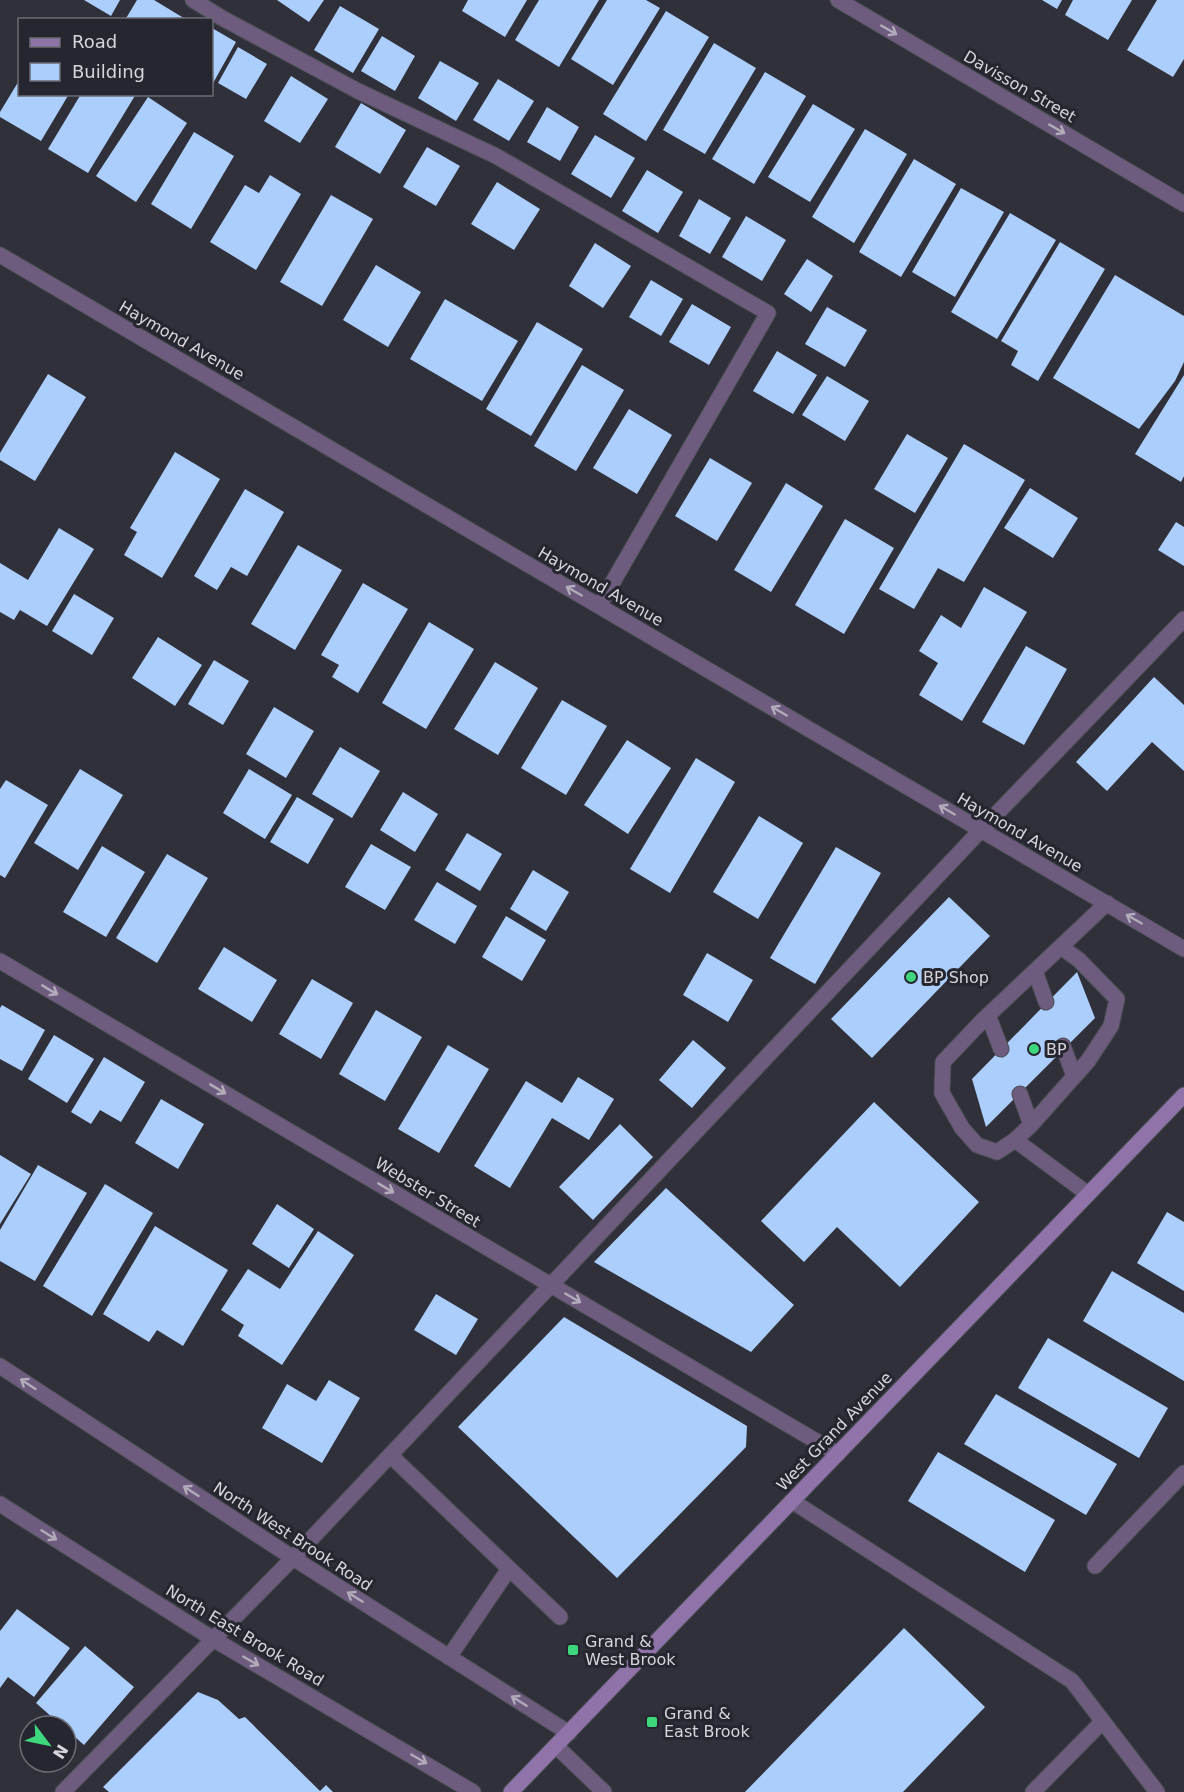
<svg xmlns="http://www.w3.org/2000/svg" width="1184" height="1792" font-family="'DejaVu Sans',sans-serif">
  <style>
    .building { fill: #accefd }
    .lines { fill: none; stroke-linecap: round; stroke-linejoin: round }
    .lane-casing { stroke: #4d4e56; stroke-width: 17 }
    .street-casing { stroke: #4d4e56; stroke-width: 17 }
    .secondary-casing { stroke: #4d4e56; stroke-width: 17 }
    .lane { stroke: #6d5c7e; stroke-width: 15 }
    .street { stroke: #6d5c7e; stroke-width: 15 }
    .secondary { stroke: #8f73a9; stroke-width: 15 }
    .oneway { stroke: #b1abba }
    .poi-dot { fill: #3fd77d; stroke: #25262f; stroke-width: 2 }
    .labels { text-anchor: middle; stroke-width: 6; stroke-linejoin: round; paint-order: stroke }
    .street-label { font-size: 16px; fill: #d5d5db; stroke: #25262f }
    .poi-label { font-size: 16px; fill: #d5d5db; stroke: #25262f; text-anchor: start }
  </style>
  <rect width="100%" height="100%" fill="#2f3039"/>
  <path class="building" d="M84 0H120L111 16Z
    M137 0H154L187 20H125Z
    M277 0H324L309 22Z
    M468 0H527L505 37 462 11Z
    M539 0H599L559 67 515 40Z
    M607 0H646L660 8 613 85 571 59Z
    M1042 0H1062L1057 9Z
    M1073 0H1132L1108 40 1065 15Z
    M1157 0H1184V59L1173 77 1127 50Z
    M340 6 379 29 353 73 314 50Z
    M666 11 709 37 646 141 603 114Z
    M212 28 236 42 212 85Z
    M382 36 415 56 395 91 361 71Z
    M714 43 756 68 705 154 663 130Z
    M238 47 267 64 246 99 218 83Z
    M440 61 479 83 456 121 418 98Z
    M765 72 806 96 754 184 712 159Z
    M291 76 328 99 300 143 264 121Z
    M20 79V94H69L41 141 0 117V112Z
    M498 79 534 101 509 141 473 120Z
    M81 94H136L88 173 48 149Z
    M148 97 187 123 136 202 96 176Z
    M361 103 406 130 380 174 335 147Z
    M813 104 855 129 810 202 768 177Z
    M547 107 579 127 560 161 527 142Z
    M865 129 907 154 854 243 812 217Z
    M194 132 234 156 191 229 151 204Z
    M595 135 635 158 611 198 571 174Z
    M427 147 460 166 436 206 403 187Z
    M914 159 956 184 901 277 859 252Z
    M647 170 683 192 658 233 622 211Z
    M270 175 301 194 256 270 210 242 245 185 259 193Z
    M497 182 540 209 514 250 471 224Z
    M961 188 1004 212 955 297 912 272Z
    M331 195 373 219 322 306 280 282Z
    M699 199 731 218 710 254 679 236Z
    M1010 213 1056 240 997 339 951 312Z
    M746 216 786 240 762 281 722 257Z
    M1060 242 1105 269 1038 381 1011 365 1018 351 1001 341Z
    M595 243 631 266 603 308 569 286Z
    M807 259 833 276 811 312 784 294Z
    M376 265 421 292 388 347 343 320Z
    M1115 275 1184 316V362L1175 381 1139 429 1053 378Z
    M651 280 683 299 661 336 629 317Z
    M445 299 518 341 482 401 410 359Z
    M692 304 731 327 709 365 669 342Z
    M827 307 867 330 845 367 805 344Z
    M537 322 583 349 531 436 486 409Z
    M777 351 817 375 793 414 753 391Z
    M582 365 624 390 576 471 534 446Z
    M48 374 86 397 35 481 0 460V453Z
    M1184 375V476L1181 482 1135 454Z
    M827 376 869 401 845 441 802 415Z
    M629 409 672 435 637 494 593 468Z
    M907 434 948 458 915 513 874 489Z
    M964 444 1025 480 964 582 938 568 914 609 879 589Z
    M175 452 220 479 162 578 124 555 137 532 130 528Z
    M710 458 752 483 717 541 675 516Z
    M786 483 823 506 771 592 734 570Z
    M1030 488 1078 518 1053 558 1004 528Z
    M245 489 284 512 247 576 231 567 217 590 194 576Z
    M845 519 894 548 844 634 795 605Z
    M1176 522 1184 527V566L1158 550Z
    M59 528 94 549 47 626 20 610 14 620 0 612V563L28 580Z
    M298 545 342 570 295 650 251 624Z
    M363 583 408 609 358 693 332 677 339 665 321 655Z
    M984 587 1027 612 962 721 919 695 938 663 919 651 941 615 961 628Z
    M74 594 114 618 92 655 52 631Z
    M429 622 474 649 426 729 382 703Z
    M158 637 202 665 175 706 132 678Z
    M1026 646 1067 669 1024 745 982 722Z
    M214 660 249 681 223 725 188 704Z
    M495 662 538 688 498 755 454 729Z
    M1154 677 1184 705V771L1152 742 1107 791 1076 762Z
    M562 700 607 726 566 795 521 768Z
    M274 707 314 731 286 778 246 754Z
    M627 740 671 768 628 834 584 805Z
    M340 747 380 771 352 818 312 794Z
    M696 758 735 782 670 893 630 869Z
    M80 769 123 795 78 870 34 843Z
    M249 769 292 795 265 839 223 813Z
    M6 780 48 805 5 878 0 875V789Z
    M403 792 438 814 415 852 380 830Z
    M297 797 334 819 308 864 270 842Z
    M759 816 803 843 758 919 713 892Z
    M467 833 502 854 480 891 445 870Z
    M371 844 411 867 385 910 345 887Z
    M102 846 145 872 106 937 63 912Z
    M836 847 881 873 815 984 770 958Z
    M167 854 208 878 157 963 116 938Z
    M533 870 569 892 546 931 510 909Z
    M437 882 477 906 455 944 414 920Z
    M949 897 990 936 872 1058 831 1019Z
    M506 916 546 940 522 981 482 957Z
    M224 947 277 980 252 1022 198 989Z
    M707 953 753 980 728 1022 683 995Z
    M1077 972 1095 1018 986 1127 972 1079Z
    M312 979 353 1003 321 1059 279 1034Z
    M2 1005 45 1030 22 1071 0 1059V1008Z
    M376 1010 422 1037 385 1101 339 1074Z
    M54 1035 94 1059 67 1103 28 1079Z
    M693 1040 726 1068 692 1108 659 1080Z
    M448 1045 489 1069 439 1153 398 1129Z
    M104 1057 145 1082 121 1122 100 1110 91 1124 71 1112Z
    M578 1077 614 1099 589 1140 552 1118 510 1188 474 1166 526 1081 562 1103Z
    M161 1099 204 1124 178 1169 135 1143Z
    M874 1102 979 1202 900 1287 837 1227 804 1262 761 1221Z
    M620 1124 653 1157 593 1220 559 1187Z
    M0 1155 31 1174 0 1224Z
    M38 1165 87 1193 35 1281 0 1261V1230Z
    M105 1184 153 1213 92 1316 43 1286Z
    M666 1188 794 1305 751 1352 594 1262Z
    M277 1204 314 1229 289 1268 252 1244Z
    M1167 1212 1184 1222V1291L1137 1263Z
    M155 1226 228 1270 183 1346 157 1330 149 1342 103 1314Z
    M318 1231 354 1255 282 1365 238 1336 244 1325 221 1310 248 1269 280 1289Z
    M1112 1271 1184 1313V1381L1083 1321Z
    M436 1294 478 1319 456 1355 414 1330Z
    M564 1317 747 1426 746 1447 617 1578 458 1427Z
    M1048 1338 1168 1408 1139 1458 1018 1388Z
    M329 1380 360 1398 322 1463 262 1428 287 1384 316 1401Z
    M996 1394 1117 1464 1086 1515 964 1444Z
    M938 1452 1055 1520 1025 1572 908 1501Z
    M17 1609 70 1648 34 1697 8 1677 0 1688V1631Z
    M904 1628 985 1707 903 1792H745Z
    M85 1646 134 1687 84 1745 66 1729V1726H62L36 1703Z
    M198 1692 218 1700 239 1719 245 1717 320 1791 326 1785 333 1792H109L103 1787Z"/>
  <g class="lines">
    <defs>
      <path id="lane" d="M193 0 222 18 358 91 496 156 768 313 599 606
        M1061 947 1079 960 1117 999 1111 1026 1088 1061 1031 1125 1015 1140 997 1152 977 1145 962 1128 942 1093 943 1062 982 1021 1107 903
        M1035 971 1046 1002
        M988 1015 1001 1049
        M1063 1046 1074 1076
        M1020 1094 1031 1125
        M1015 1140 1088 1194
        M390 1455 560 1617
        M792 1501 1072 1681 1157 1792
        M1095 1566 1184 1473
        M449 1657 509 1569
        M556 1746 604 1792
        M63 1792 293 1558 981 830 1184 619
        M1033 1792 1103 1721"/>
      <path id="street" d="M838 0 1184 204
        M0 255 1184 949
        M0 961 838 1454
        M0 1366 293 1558 569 1733
        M0 1504 213 1639 473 1792"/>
      <path id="secondary" d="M511 1792 1184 1095"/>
    </defs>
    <use href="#lane" class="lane-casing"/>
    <use href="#street" class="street-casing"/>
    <use href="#secondary" class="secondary-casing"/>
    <use href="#lane" class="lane"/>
    <use href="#street" class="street"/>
    <use href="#secondary" class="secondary"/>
  </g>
  <defs><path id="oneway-shaft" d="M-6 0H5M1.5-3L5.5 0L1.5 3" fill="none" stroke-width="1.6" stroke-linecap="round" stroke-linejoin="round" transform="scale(1.5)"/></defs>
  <g class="oneway">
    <use href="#oneway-shaft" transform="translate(889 30) rotate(30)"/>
    <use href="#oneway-shaft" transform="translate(1057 129) rotate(30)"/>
    <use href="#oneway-shaft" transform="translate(574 591) rotate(-150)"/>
    <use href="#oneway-shaft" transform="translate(779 711) rotate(-150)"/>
    <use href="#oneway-shaft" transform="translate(947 810) rotate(-150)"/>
    <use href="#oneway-shaft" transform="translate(1134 919) rotate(-150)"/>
    <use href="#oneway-shaft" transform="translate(50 990) rotate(31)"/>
    <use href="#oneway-shaft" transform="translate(218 1089) rotate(31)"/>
    <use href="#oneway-shaft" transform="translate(386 1188) rotate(31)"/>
    <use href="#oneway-shaft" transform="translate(573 1298) rotate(30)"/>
    <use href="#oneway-shaft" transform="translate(28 1384) rotate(-147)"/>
    <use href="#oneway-shaft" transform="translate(191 1491) rotate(-147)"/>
    <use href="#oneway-shaft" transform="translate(49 1535) rotate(32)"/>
    <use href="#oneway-shaft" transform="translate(355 1597) rotate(-148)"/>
    <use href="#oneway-shaft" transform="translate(251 1661) rotate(30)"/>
    <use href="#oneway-shaft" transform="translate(519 1701) rotate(-148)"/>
    <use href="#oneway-shaft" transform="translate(419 1759) rotate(30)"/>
  </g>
  <g class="poi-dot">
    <circle cx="911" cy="977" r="6"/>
    <circle cx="1034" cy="1049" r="6"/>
    <rect x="567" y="1644" width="12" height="12" rx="3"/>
    <rect x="646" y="1716" width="12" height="12" rx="3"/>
  </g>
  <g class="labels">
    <g class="street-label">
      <text transform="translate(1020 86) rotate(30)" y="6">Davisson Street</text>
      <text transform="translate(182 340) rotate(30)" y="6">Haymond Avenue</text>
      <text transform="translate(601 586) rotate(30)" y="6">Haymond Avenue</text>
      <text transform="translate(1020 832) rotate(30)" y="6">Haymond Avenue</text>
      <text transform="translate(428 1192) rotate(31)" y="6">Webster Street</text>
      <text transform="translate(834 1431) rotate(-46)" y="6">West Grand Avenue</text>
      <text transform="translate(293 1536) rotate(33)" y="6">North West Brook Road</text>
      <text transform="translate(245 1635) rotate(31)" y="6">North East Brook Road</text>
    </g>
    <g class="poi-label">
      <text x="923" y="983">BP Shop</text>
      <text x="1046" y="1055">BP</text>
      <text x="585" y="1647">Grand &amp;<tspan x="585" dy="18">West Brook</tspan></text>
      <text x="664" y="1719">Grand &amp;<tspan x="664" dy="18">East Brook</tspan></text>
    </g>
  </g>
  <rect x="18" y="18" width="195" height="78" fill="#25262f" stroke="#6b6c74" stroke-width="1.5"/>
  <rect x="30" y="38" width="30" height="9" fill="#8f73a9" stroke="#6b6c74" stroke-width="1.5"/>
  <text x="72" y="48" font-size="18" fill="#d5d5db">Road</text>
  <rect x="30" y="63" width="30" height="18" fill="#accefd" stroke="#6b6c74" stroke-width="1.5"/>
  <text x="72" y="78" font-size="18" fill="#d5d5db">Building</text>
  <g transform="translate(48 1744) rotate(122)"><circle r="28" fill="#25262f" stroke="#6b6c74" stroke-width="1.5"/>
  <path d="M0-4.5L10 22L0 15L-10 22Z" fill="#3fd77d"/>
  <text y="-9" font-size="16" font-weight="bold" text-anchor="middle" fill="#d5d5db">N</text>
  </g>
</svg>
